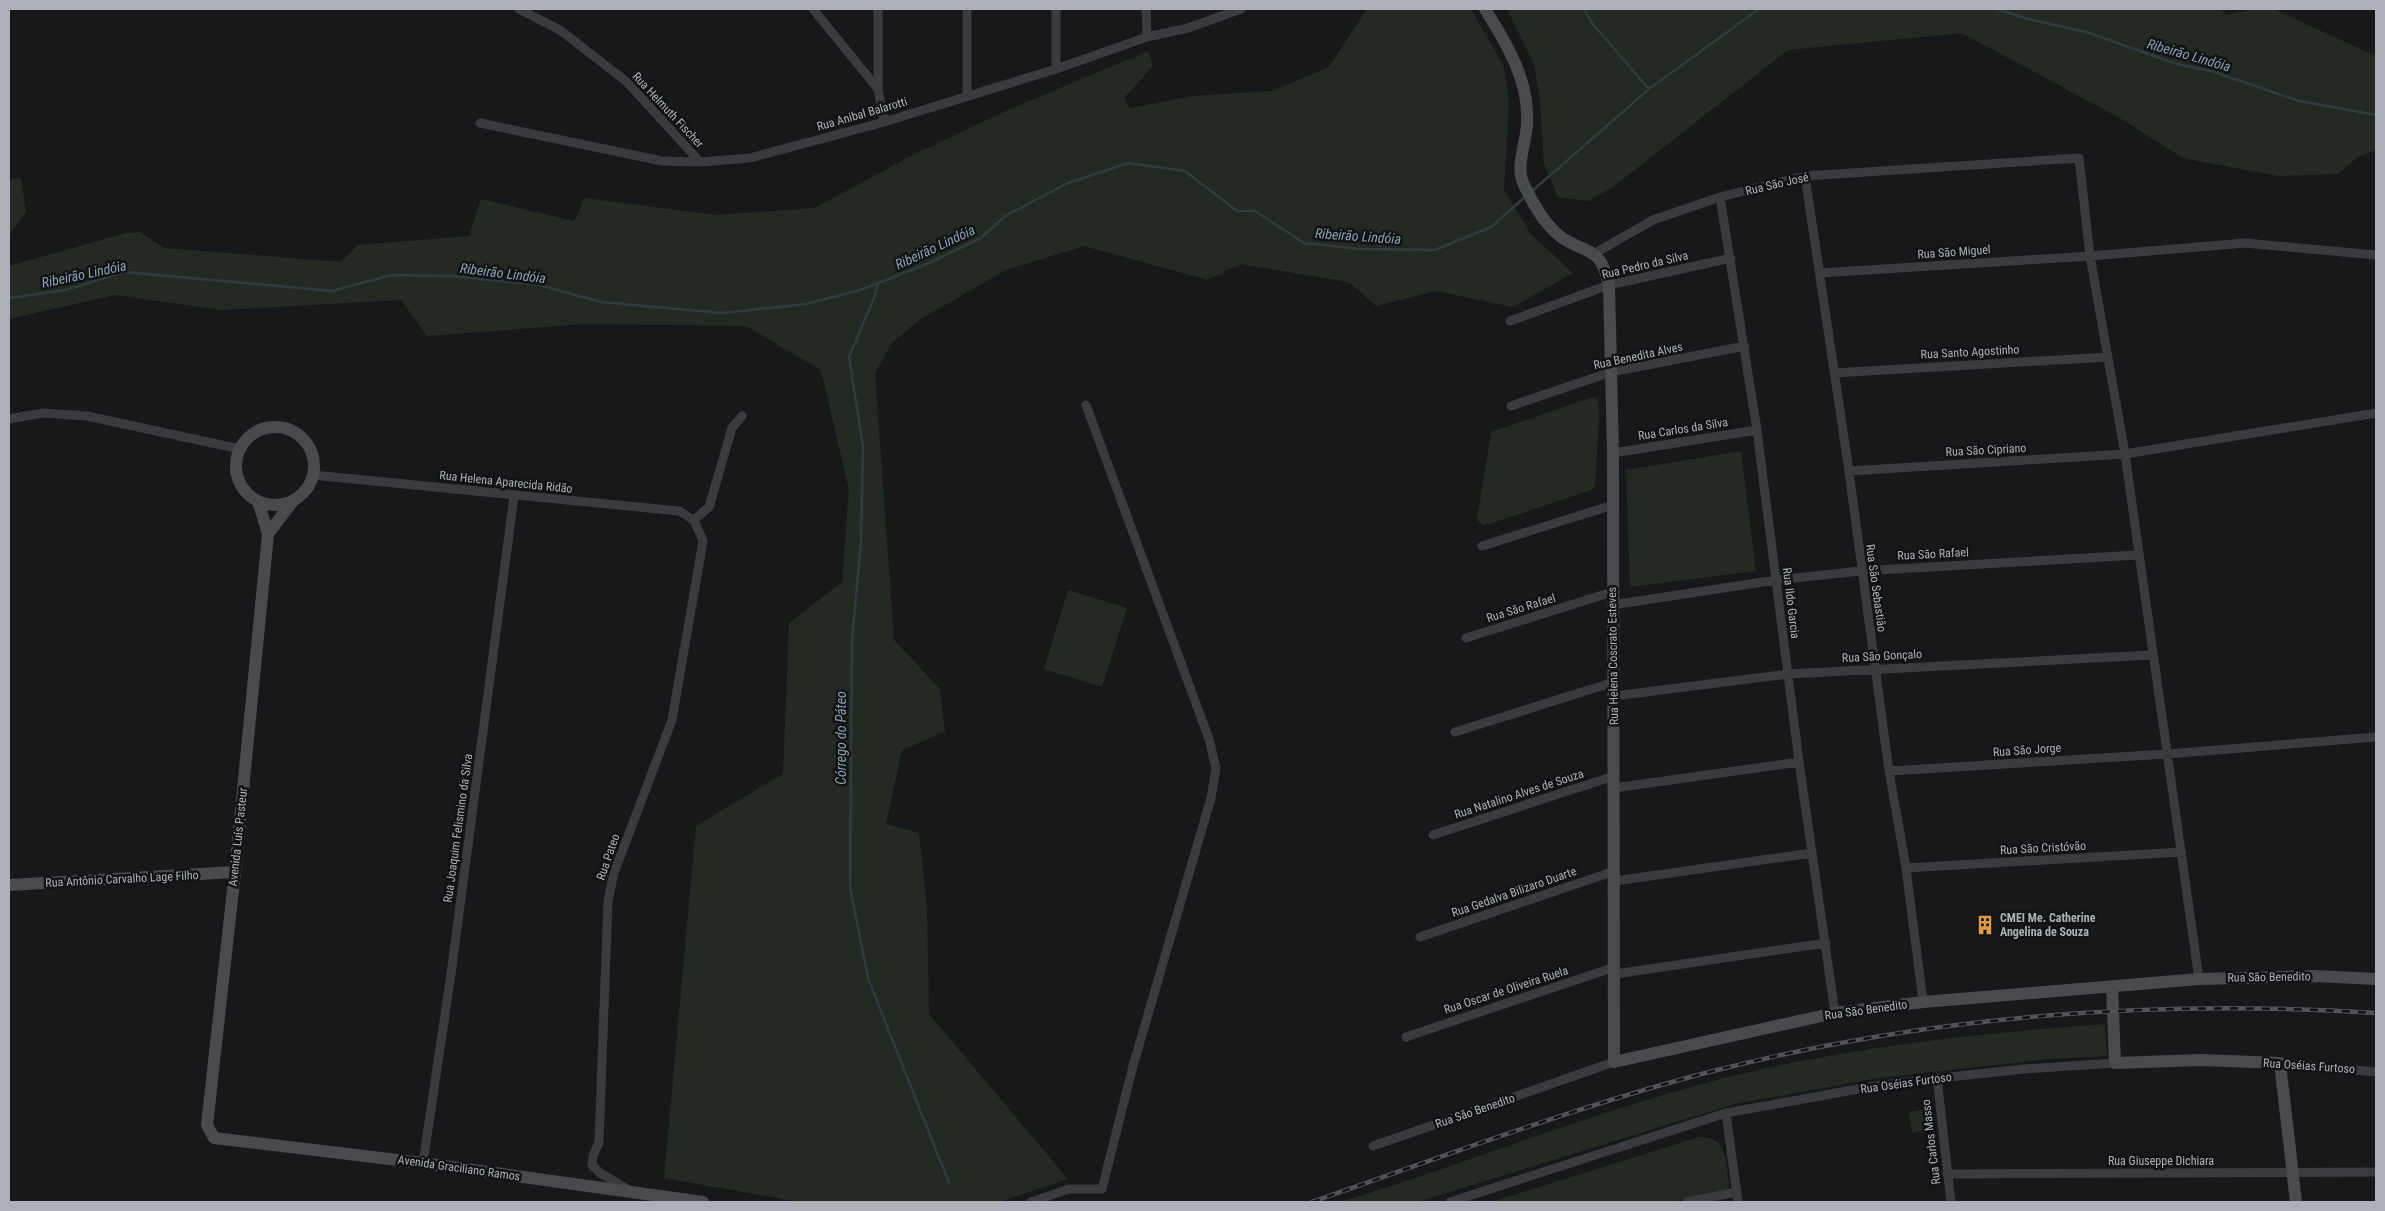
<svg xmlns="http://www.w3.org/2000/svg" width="2385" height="1211" font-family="'Roboto Condensed',sans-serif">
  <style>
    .green { fill: #232a23 }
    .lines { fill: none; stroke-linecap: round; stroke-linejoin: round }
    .stream { stroke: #313b3f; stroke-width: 2.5 }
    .street { stroke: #3a3b3f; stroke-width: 9 }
    .secondary { stroke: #484a4e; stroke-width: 12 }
    .rail-casing { stroke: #515357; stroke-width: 4.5 }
    .rail { stroke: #131315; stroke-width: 2.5; stroke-dasharray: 8; stroke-linecap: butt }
    .labels { text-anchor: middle; stroke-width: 5; stroke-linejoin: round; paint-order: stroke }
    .street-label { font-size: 12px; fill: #acb1b8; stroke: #131315 }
    .poi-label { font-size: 12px; font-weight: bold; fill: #acb1b8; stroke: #131315; text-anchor: start }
    .water-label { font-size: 14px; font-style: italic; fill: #87a2af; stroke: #131315 }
  </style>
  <rect width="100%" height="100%" fill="#18181a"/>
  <path class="green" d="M1367 9H1471L1504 67 1509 101 1504 190 1530 233 1573 273 1513 307 1436 291 1376 306 1349 282 1240 264 1208 280 1084 246 1006 270 919 320 892 343 875 373 894 640 940 689 945 732 902 750 886 824 919 833 927 909 929 1014 1068 1179 999 1202H800L664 1178 696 826 783 774 789 623 842 582 849 490 821 370 746 326 584 324 427 336 401 300 221 310 115 295 9 319V266L126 233 140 232 164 248 341 262 358 245 469 236 481 199 574 221 585 198 716 215 815 208 907 158 999 114 1148 51 1153 66 1124 98 1130 108 1193 96 1273 91 1329 67Z
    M1507 9H2221L2226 15 2254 9H2273L2376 56V150L2358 157 2338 174 2278 176 2183 158 2118 117 1962 33 1788 50 1613 187 1588 201 1558 197 1544 164 1540 100 1534 64Z
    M21 178 26 212 9 235V179Z
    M1593 397 1598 400 1599 417 1595 486 1591 490 1489 524 1483 525 1477 520 1491 432Z
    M1741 451 1756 571 1630 587 1626 470Z
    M1068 590 1127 608 1102 687 1044 669Z
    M2105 1024 2107 1056 2051 1059 1878 1078 1735 1104 1417 1202H1341C1463 1164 1583 1116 1706 1083 1836 1048 1971 1034 2105 1024Z
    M1927 1109 1930 1130 1912 1133 1909 1112Z
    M1699 1137C1728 1136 1725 1161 1729 1183L1728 1189 1719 1193 1670 1202H1491Z"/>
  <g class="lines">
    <path class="stream" d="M1584 9 1592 23 1649 89
      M1997 9 2028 19 2086 32 2177 64 2211 71 2299 101 2376 115
      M1531 192 1649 89 1759 9
      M878 283 874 298 849 357 863 447 861 542 852 640 850 887 868 978 949 1183
      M9 298 65 290 125 272 332 291 391 275 451 276 539 285 601 302 722 313 806 304 860 290 927 264 981 238 1005 216 1068 183 1128 163 1185 171 1237 211H1255L1304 243 1360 249 1435 250 1491 227 1525 197"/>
    <path class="street" d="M519 9 560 30 627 82 700 162
      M813 9 878 89 884 122
      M1056 9V69
      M1146 9 1147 37
      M878 89V9
      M967 96V9
      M480 123 662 161 700 162 750 158 884 122 1056 69 1147 37 1188 28 1241 9
      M1805 176 1849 471 1889 771 1906 868 1923 1002
      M1720 197 1757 430 1799 762 1835 1013
      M1595 253 1653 220 1720 197 1805 176 2079 158 2090 256 2125 454 2199 979
      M1820 273 2090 256 2245 243 2376 255
      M1510 321 1609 285 1731 258
      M1834 373 2108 357
      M1511 406 1611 372 1745 346
      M9 419 43 413 87 416 240 449
      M1613 453 1757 430
      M1849 471 2125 454 2376 413
      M313 475 679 511 694 520
      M694 520 709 507 732 428 742 416
      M1482 546 1613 505
      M1612 605 1776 580 1861 571 2138 555
      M1466 638 1612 592
      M1614 696 1788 674 2152 655
      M1455 732 1614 682
      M1889 771 2167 754 2376 737
      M1614 788 1799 762
      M1433 835 1614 776
      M1906 868 2182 852
      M1615 881 1812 853
      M1420 937 1615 871
      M1615 974 1826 943
      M1406 1037 1615 967
      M2280 1063 2376 1072
      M1937 1078 1951 1202
      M1726 1113 1738 1202
      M1373 1146 1614 1062
      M423 1163 451 974 514 496
      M1947 1174 2376 1172
      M629 1190 600 1173 592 1165 593 1156 599 1142 608 901 614 873 672 720 703 541 694 520
      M1031 1202 1069 1189H1102L1133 1066 1211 798 1216 768 1209 739 1086 405
      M1450 1202 1726 1113 1875 1086 1921 1080 2024 1069 2115 1063
      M1687 1202 1737 1192"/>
    <path class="secondary" d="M1485 9C1507 44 1530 82 1527 125 1526 143 1515 167 1524 185 1532 202 1546 226 1561 237 1589 256 1600 245 1609 285L1613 453 1614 1062 1835 1013 1923 1002 2199 979 2314 976 2376 979
      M236 466a39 39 0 1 1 78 0a39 39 0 1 1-78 0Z
      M258 501 268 534 235 872 207 1125 214 1138 423 1163 703 1202
      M268 534 293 501
      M9 885 235 872
      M2112 986 2115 1063 2201 1060 2280 1063 2296 1202"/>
    <defs>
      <path id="rail" d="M1312 1202C1445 1156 1577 1106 1713 1071 1929 1016 2154 999 2376 1013"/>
    </defs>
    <use href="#rail" class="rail-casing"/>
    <use href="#rail" class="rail"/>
  </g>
  <defs>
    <symbol id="building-bare" viewBox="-9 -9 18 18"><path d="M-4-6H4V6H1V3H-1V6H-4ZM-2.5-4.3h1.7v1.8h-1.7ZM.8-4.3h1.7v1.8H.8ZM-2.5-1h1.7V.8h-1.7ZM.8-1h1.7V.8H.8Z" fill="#e0984a" stroke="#131315" stroke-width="2.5" paint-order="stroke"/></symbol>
  </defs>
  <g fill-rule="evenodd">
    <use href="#building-bare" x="1971" y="911" width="28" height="28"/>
  </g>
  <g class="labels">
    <g class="street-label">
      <text transform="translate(668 110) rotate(47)" y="4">Rua Helmuth Fischer</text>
      <text transform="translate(862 114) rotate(-16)" y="4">Rua Anibal Balarotti</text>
      <text transform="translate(1777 184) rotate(-13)" y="4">Rua São José</text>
      <text transform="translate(1954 252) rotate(-4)" y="4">Rua São Miguel</text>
      <text transform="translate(1645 265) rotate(-13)" y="4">Rua Pedro da Silva</text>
      <text transform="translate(1970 352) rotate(-3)" y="4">Rua Santo Agostinho</text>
      <text transform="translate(1638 356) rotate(-12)" y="4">Rua Benedita Alves</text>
      <text transform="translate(1683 429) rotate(-9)" y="4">Rua Carlos da Silva</text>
      <text transform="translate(1986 450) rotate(-3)" y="4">Rua São Cipriano</text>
      <text transform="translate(506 482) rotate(6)" y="4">Rua Helena Aparecida Ridão</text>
      <text transform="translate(1933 554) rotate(-3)" y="4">Rua São Rafael</text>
      <text transform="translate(1876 588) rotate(82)" y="4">Rua São Sebastião</text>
      <text transform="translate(1791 603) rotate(83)" y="4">Rua Ildo Garcia</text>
      <text transform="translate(1521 608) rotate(-17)" y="4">Rua São Rafael</text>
      <text transform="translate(1613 656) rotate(-91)" y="4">Rua Helena Coscrato Esteves</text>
      <text transform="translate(1882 656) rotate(-3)" y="4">Rua São Gonçalo</text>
      <text transform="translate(2027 750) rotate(-4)" y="4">Rua São Jorge</text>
      <text transform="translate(1519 794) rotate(-18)" y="4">Rua Natalino Alves de Souza</text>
      <text transform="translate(458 828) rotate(-82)" y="4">Rua Joaquim Felismino da Silva</text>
      <text transform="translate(238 837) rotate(-84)" y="4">Avenida Luís Pasteur</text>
      <text transform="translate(2043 848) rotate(-3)" y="4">Rua São Cristóvão</text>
      <text transform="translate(608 857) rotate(-71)" y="4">Rua Pateo</text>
      <text transform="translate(122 879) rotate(-3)" y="4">Rua Antônio Carvalho Lage Filho</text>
      <text transform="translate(1514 892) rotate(-19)" y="4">Rua Gedalva Bilizaro Duarte</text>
      <text transform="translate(2269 977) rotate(-1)" y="4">Rua São Benedito</text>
      <text transform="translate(1506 990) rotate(-18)" y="4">Rua Oscar de Oliveira Ruela</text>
      <text transform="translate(1866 1010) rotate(-8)" y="4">Rua São Benedito</text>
      <text transform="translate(2309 1066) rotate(4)" y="4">Rua Oséias Furtoso</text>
      <text transform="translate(1906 1083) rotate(-8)" y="4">Rua Oséias Furtoso</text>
      <text transform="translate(1475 1111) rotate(-19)" y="4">Rua São Benedito</text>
      <text transform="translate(1931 1142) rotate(-97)" y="4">Rua Carlos Masso</text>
      <text x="2161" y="1165">Rua Giuseppe Dichiara</text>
      <text transform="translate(459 1168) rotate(8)" y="4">Avenida Graciliano Ramos</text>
    </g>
    <g class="poi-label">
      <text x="2000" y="922">CMEI Me. Catherine<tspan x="2000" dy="14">Angelina de Souza</tspan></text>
    </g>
    <g class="water-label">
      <text transform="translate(2189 55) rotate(16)" y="5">Ribeirão Lindóia</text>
      <text transform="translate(1358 236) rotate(4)" y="5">Ribeirão Lindóia</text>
      <text transform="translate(935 247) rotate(-25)" y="5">Ribeirão Lindóia</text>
      <text transform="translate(503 273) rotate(7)" y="5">Ribeirão Lindóia</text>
      <text transform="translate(84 274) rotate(-12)" y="5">Ribeirão Lindóia</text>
      <text transform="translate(841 738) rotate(-90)" y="5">Córrego do Páteo</text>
    </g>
  </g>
  <rect width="2385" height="1211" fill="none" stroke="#acb1b8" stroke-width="20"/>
</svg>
